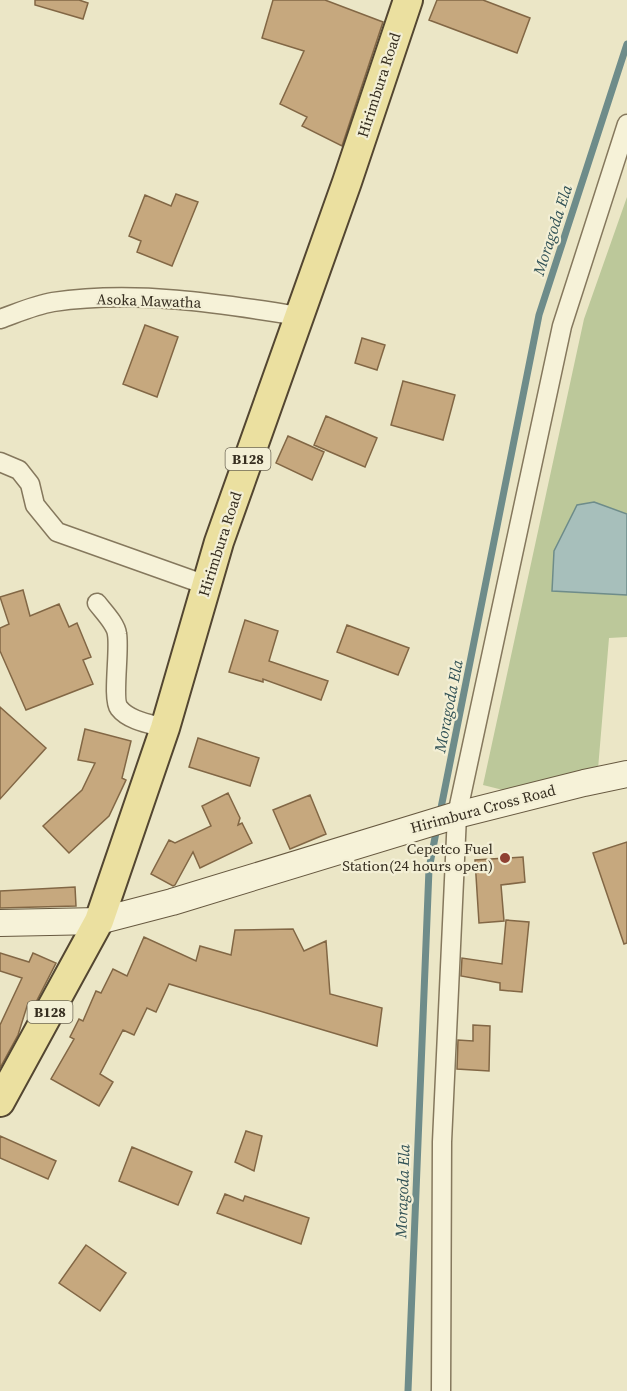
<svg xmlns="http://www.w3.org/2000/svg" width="627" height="1391" font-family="'Source Serif 4',serif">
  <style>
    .green { fill: #bcc89a }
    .water { fill: #a7bfbb; stroke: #6e8c8a; stroke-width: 1.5 }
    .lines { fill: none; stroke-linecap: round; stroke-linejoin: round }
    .stream { stroke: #6e8c8a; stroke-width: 7 }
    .building { fill: #c6a87e; stroke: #826745; stroke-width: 1.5 }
    .street-casing { stroke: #85785d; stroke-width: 21 }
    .secondary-casing { stroke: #675940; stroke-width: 28 }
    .primary-casing { stroke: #534631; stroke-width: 32 }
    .street { stroke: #f6f2d8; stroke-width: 18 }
    .secondary { stroke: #f6f2d8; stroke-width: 26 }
    .primary { stroke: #ebe0a0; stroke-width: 28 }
    .poi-dot { fill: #8f4031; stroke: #f3efd5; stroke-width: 2 }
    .labels { text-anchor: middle; stroke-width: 4.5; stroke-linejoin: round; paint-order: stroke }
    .shield { fill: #f3efd5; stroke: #6f6856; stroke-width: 1.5 }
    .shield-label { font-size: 14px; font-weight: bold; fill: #362e20 }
    .street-label { font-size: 15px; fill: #362e20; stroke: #f3efd5 }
    .poi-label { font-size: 15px; fill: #362e20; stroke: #f3efd5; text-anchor: end }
    .water-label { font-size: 16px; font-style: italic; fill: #305155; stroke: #f3efd5 }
  </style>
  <rect width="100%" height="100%" fill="#ebe6c6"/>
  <path class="green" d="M627 197V637L609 638 598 769 507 791 483 785 584 319Z"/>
  <path class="water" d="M594 502 627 514V595L552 591 554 551 577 505Z"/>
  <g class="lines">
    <path class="stream" d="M440 813 539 315 627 44
      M408 1391 429 869 437 827"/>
  </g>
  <path class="building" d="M35 0H79L88 3 83 19 35 5Z
    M273 0H325L383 22 342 146 302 126 307 117 280 104 304 51 262 38Z
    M437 0H483L530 18 517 53 429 20Z
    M176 194 198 202 172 266 137 252 141 241 129 236 145 195 171 206Z
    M145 325 178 337 157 397 123 384Z
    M362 338 385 345 377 370 355 363Z
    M403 381 455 395 443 440 391 425Z
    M326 416 377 438 365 467 314 445Z
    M288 436 324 452 312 480 276 463Z
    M23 590 30 616 59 604 69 627 77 623 91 657 83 660 93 684 26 710 0 651V628L9 624 0 597Z
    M245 620 278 631 269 661 328 681 321 700 263 679V682L229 672Z
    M347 625 409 648 398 675 337 652Z
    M0 707 46 748 0 799Z
    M85 729 131 741 122 778 126 780 109 816 69 853 43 826 82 790 95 763 78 760Z
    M198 738 259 758 250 786 189 767Z
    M228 793 240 818 238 825 242 823 252 843 200 868 193 852 175 885 173 886 151 874 169 840 175 843 211 826 202 806Z
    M310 795 326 834 290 849 273 810Z
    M627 842V943L624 944 593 853Z
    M523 857 525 882 501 885 504 921 479 923 475 860Z
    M75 887 76 906 0 908V891Z
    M506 920 529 922 522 992 500 990V983L461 976 462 958 502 964Z
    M293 929 304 951 326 941 330 994 382 1008 377 1046 169 984 156 1012 147 1008 134 1035 123 1030 100 1074 113 1082 99 1106 51 1079 74 1039 70 1037 79 1019 83 1021 96 991 101 993 113 969 127 976 144 937 196 961 200 946 231 955 235 930Z
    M0 953 29 962 33 953 56 963 34 1006 28 1003 18 1035 0 1068V1025L22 978 0 971Z
    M473 1025 490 1026 489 1071 457 1069 458 1040 473 1041Z
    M246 1131 262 1136 254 1171 235 1162Z
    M0 1136 56 1161 48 1179 0 1158Z
    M132 1147 192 1172 178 1205 119 1181Z
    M225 1194 243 1201 245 1196 309 1218 301 1244 217 1213Z
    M86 1245 126 1273 100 1311 59 1283Z"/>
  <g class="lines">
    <defs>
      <path id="street" d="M0 319C17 313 35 305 53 302 134 290 218 303 299 316
        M0 462 19 470 30 484 35 505 57 532 206 585
        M97 603C103 611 116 624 117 634 120 650 112 699 119 708 129 721 151 724 165 728
        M441 1391 442 1142 457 815 562 326 627 124"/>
      <path id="secondary" d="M0 923 99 921 172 902 457 815 584 783 627 774"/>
      <path id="primary" d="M0 1102 99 921 165 728 219 542 347 182 408 0"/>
    </defs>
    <use href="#street" class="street-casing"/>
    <use href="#secondary" class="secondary-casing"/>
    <use href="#primary" class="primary-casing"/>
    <use href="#street" class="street"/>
    <use href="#secondary" class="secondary"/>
    <use href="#primary" class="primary"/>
  </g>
  <circle class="poi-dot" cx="505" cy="858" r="6"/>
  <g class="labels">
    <g class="shield">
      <rect x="225.5" y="448" width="45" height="22" rx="4.5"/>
      <rect x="27.5" y="1001" width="45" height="22" rx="4.5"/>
    </g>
    <g class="shield-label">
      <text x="248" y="464">B128</text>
      <text x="50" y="1017">B128</text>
    </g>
    <g class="street-label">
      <text transform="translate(379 85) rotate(-72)" y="5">Hirimbura Road</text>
      <text transform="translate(149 301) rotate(2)" y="5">Asoka Mawatha</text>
      <text transform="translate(220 544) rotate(-72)" y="5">Hirimbura Road</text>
      <text transform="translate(483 809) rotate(-15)" y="5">Hirimbura Cross Road</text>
    </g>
    <g class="poi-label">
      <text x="493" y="854">Cepetco Fuel<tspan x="493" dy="17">Station(24 hours open)</tspan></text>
    </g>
    <g class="water-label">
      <text transform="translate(552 230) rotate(-72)" y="6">Moragoda Ela</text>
      <text transform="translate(448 706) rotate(-79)" y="6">Moragoda Ela</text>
      <text transform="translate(402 1191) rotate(-88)" y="6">Moragoda Ela</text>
    </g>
  </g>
</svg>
